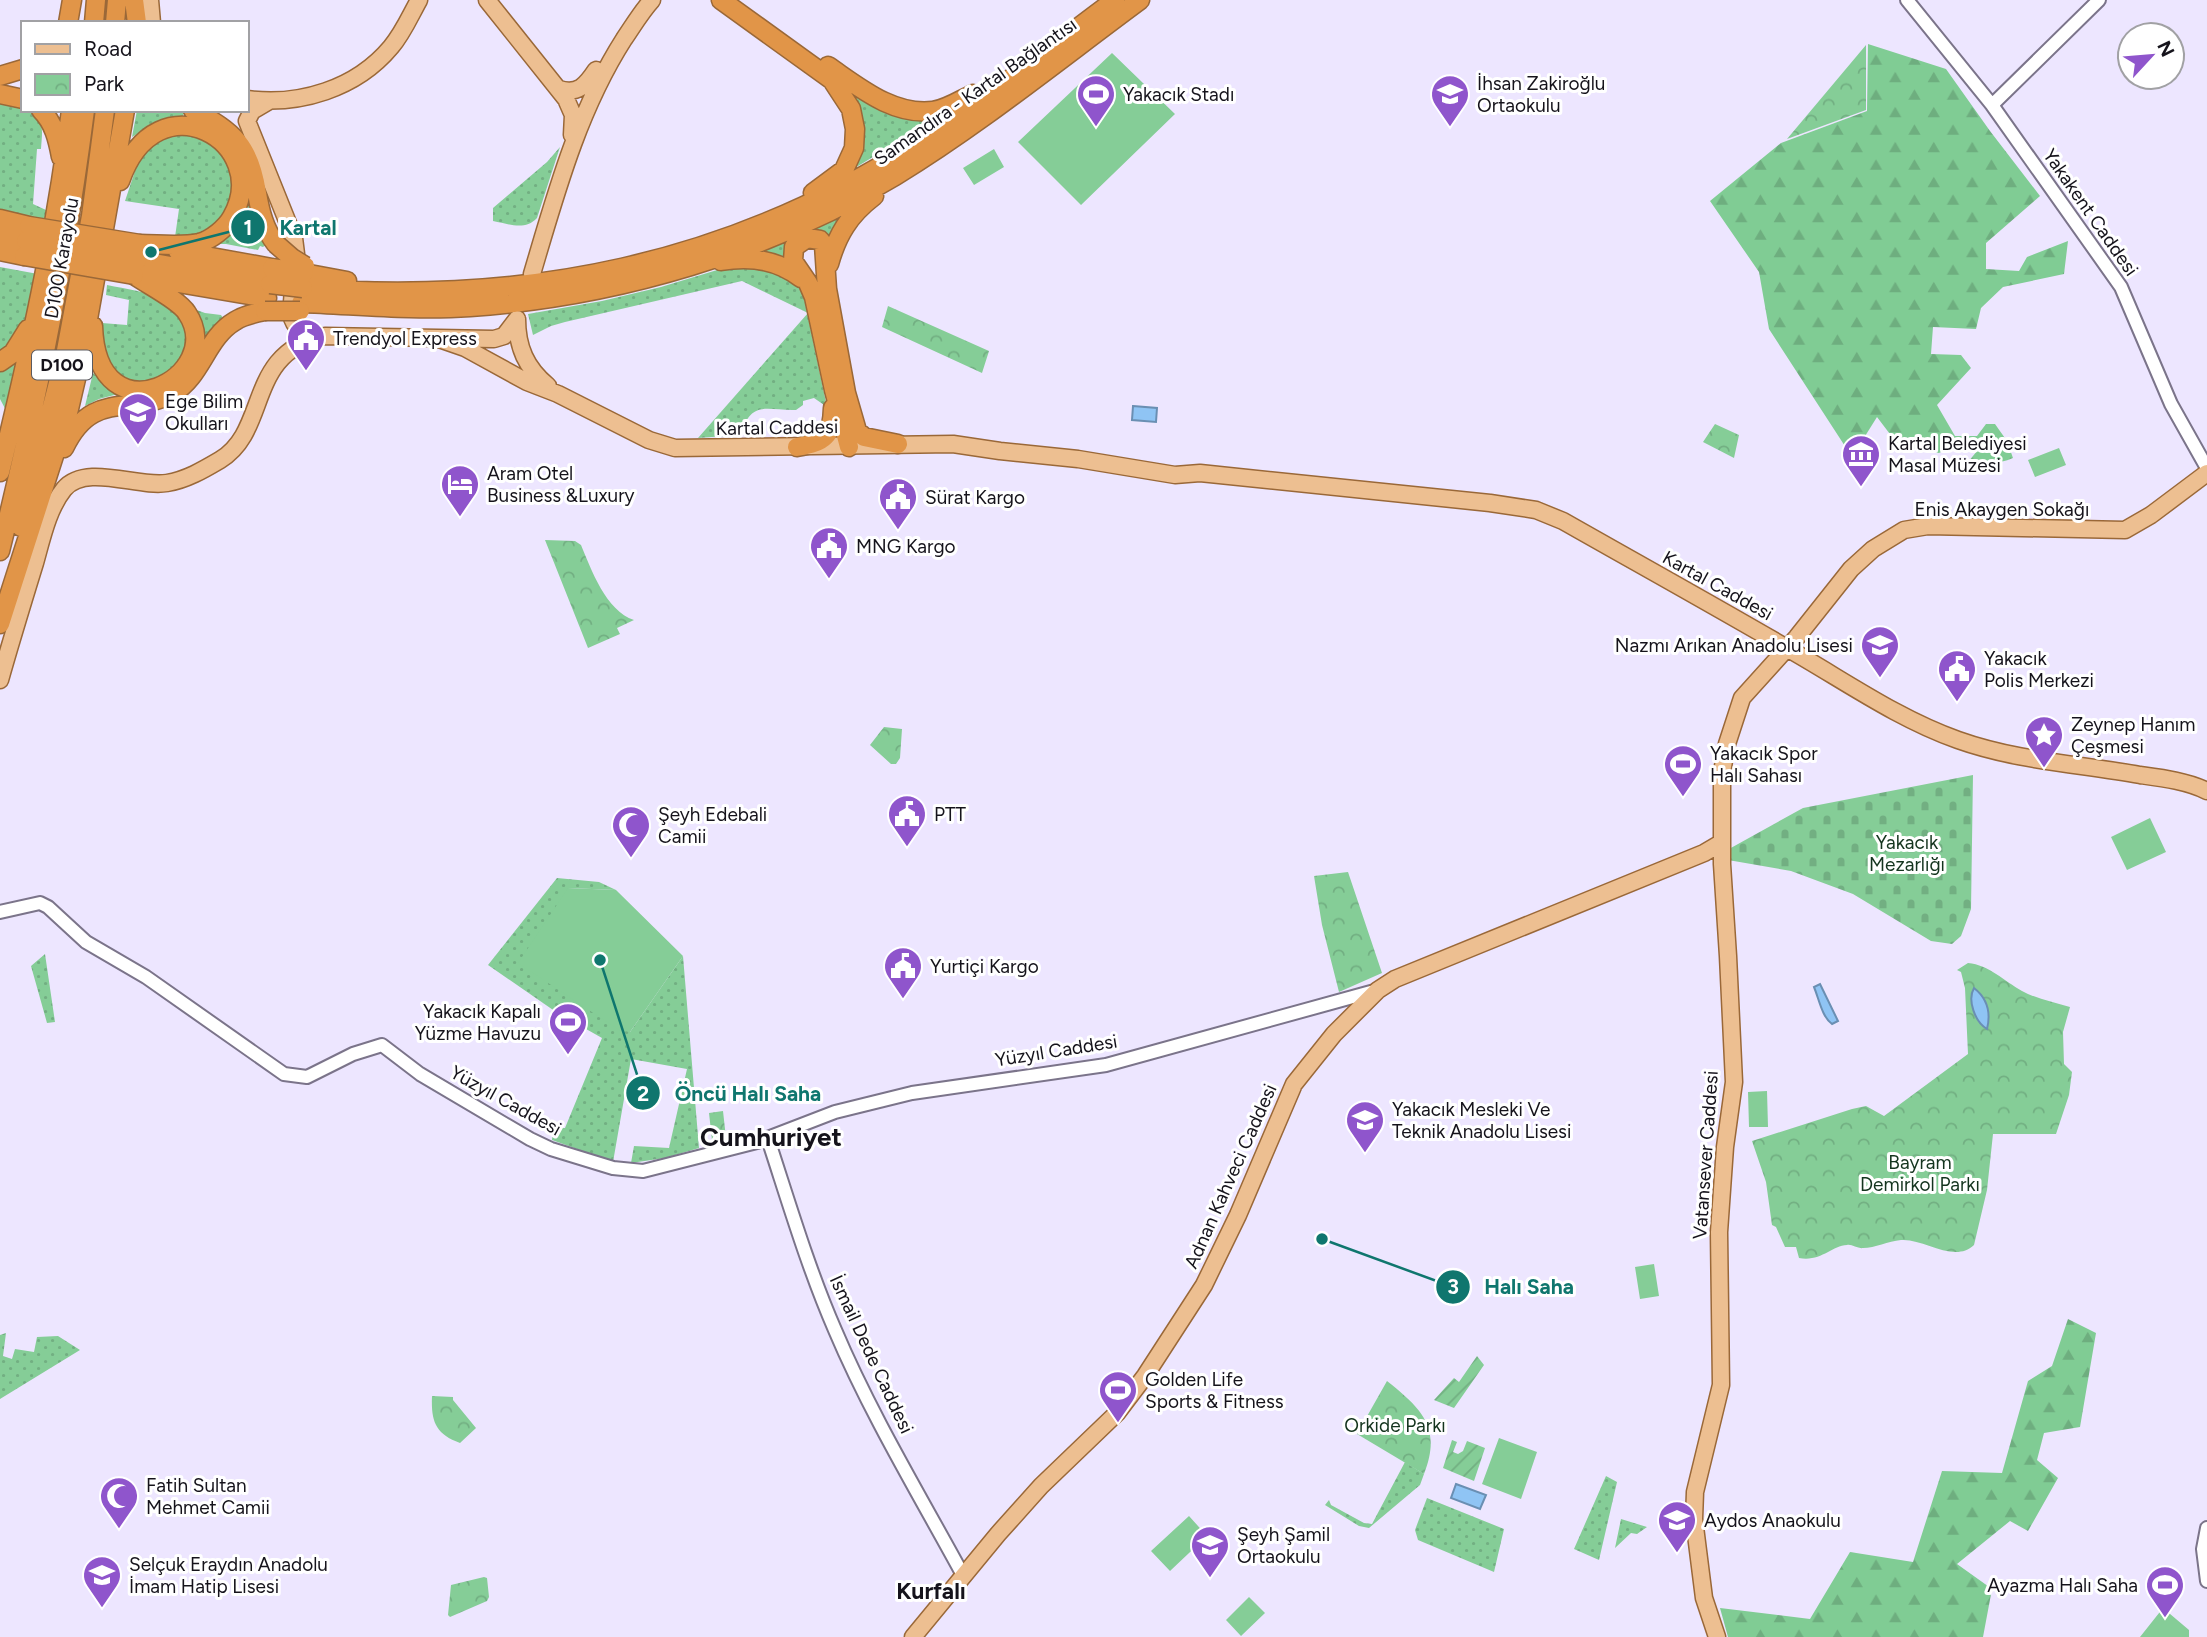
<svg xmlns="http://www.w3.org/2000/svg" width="2207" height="1637" font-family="Figtree,sans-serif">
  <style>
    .grass { fill: url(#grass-dots) }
    .forest { fill: url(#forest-firs) }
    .cemetery { fill: url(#cemetery-stones) }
    .park { fill: url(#park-crowns) }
    .garden { fill: url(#garden-furrows) }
    .pitch { fill: #85cd97 }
    .water { fill: #8fc4f4; stroke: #6a8fb3; stroke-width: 2 }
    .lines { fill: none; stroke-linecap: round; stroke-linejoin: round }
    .minor-casing { stroke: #7b748a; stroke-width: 16 }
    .major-casing { stroke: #9a6838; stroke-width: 19 }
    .highway-casing { stroke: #9a6838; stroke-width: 21 }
    .minor { stroke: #fff; stroke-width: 12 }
    .major { stroke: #edbf91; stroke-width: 16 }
    .highway { stroke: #e19548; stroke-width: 18 }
    .highway-bridge-casing { stroke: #9a6838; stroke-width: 21; stroke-linecap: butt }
    .highway-bridge { stroke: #e19548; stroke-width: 18 }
    .labels { text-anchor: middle; stroke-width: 6; stroke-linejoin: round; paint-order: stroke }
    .shield { fill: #fff; stroke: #5b5a5f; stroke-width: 2 }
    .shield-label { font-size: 18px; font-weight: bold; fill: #15131b }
    .poi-label { font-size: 19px; fill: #15131b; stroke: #fff; text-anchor: start }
    .street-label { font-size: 19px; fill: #15131b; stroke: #fff }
    .park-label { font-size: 19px; fill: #14341e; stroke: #fff }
    .quarter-label { font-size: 23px; font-weight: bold; fill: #15131b; stroke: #fff }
    .district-label { font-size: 26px; font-weight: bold; fill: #15131b; stroke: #fff }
    .leader { fill: none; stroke: #0f766e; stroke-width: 2.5 }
    .callout-dot { fill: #0f766e; stroke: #fff; stroke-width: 2.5 }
    .mark-label { font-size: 21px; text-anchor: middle; font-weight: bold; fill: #fff }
    .callout-label { font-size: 21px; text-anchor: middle; font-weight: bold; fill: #0f766e; stroke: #fff; stroke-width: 6; stroke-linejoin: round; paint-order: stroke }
  </style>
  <defs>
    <pattern id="grass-dots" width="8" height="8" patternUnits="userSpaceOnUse" patternTransform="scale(1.75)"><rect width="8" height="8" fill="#85cd97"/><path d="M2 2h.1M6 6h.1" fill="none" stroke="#72af82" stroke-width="1.8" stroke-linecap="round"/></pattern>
    <pattern id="forest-firs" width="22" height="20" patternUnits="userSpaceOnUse" patternTransform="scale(1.75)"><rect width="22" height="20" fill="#80cc94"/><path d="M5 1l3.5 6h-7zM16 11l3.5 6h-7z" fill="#6eae7f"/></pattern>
    <pattern id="cemetery-stones" width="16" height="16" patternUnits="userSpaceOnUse" patternTransform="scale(1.75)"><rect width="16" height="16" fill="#85cd97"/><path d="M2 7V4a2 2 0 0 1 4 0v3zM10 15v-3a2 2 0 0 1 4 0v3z" fill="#72af82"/></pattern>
    <pattern id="park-crowns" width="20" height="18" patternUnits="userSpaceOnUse" patternTransform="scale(1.75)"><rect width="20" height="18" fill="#85cd97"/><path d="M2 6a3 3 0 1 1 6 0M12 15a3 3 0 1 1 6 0" fill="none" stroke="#72af82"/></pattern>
    <pattern id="garden-furrows" width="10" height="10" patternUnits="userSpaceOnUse" patternTransform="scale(1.75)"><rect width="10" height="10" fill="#85cd97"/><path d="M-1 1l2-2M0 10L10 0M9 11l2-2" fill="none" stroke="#72af82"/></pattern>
  </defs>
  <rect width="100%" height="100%" fill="#ede6ff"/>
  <path class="grass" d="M850 89 938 117 850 171 848 92Z
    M0 100 23 103V110H32C45 123 42 132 41 149H37L33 204 46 210 48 222 0 210Z
    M137 110H184L185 111 181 120C161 121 148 127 132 137Z
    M181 132 204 136 222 148 236 179 229 212 212 230 210 227 194 235 175 237 179 209 125 201 140 156 155 138Z
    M560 147 537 218C525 231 509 224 493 221V208L547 162Z
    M246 180 269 242 263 247 260 246 258 250 226 244H214Z
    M850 211 830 242 818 233 787 261 756 252Z
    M737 264 782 269 802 288 827 407 814 398 803 401V405L796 410C767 411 751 399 741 435L698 438 808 313 742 281 565 322 551 326 533 335 528 314 602 301 661 287Z
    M0 267 38 274 24 326 19 338 0 354Z
    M107 285C126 289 147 291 164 301 175 307 179 314 183 325 188 339 188 359 175 370 159 383 125 390 111 370 102 356 101 339 102 323L127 325 129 300 106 295Z
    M191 308 205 313 221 315 226 322 193 366Z
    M21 359 9 416 0 399V370Z
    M93 373 118 394 99 399 85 406Z
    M557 878 599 882 616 890 568 888 630 1032 683 956 699 1148 665 1158 631 1163 634 1146 669 1148 687 1069 631 1059 613 1162 552 1140 553 1128H565L602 1038 556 1012 488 965Z
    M45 954 55 1022 47 1023 31 966Z
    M6 1333 3 1356 12 1359 15 1349 34 1352 37 1337 58 1336 80 1350 0 1399V1335Z
    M1405 1462 1424 1474 1420 1485 1369 1528 1359 1526 1325 1505 1329 1500 1331 1505 1364 1523 1372 1524Z
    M1606 1476 1617 1482 1599 1560 1574 1549Z
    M1427 1498 1504 1529 1494 1572 1418 1540 1415 1530Z
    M1621 1519 1647 1527 1637 1534 1631 1533 1615 1548Z"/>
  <path class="forest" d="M1868 44 1946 69 1990 131 2040 196 1986 243V269L2019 271 2027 257 2068 241 2064 274 2003 287 1981 308 1976 329 1933 327 1931 354 1961 355 1971 368 1937 405 1955 436H1977L1986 424H1995L2007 441 2013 458C1998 465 1980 463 1964 467L1977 451 1955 445 1939 453 1899 446 1877 417 1852 457 1769 329 1759 272 1710 201 1781 143 1867 111Z
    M2068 1319 2096 1333 2080 1427 2044 1433 2037 1460 2058 1478 2028 1531 2010 1521 1957 1564 1992 1589 1983 1637H1728L1720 1608 1810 1619 1850 1552 1913 1562 1942 1471 2002 1473 2028 1381 2052 1366Z"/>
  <path class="cemetery" d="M1973 775 1971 909 1961 936 1952 944 1931 941 1853 894 1791 871 1728 860 1729 849 1803 808Z"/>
  <path class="park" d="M1866 45V110L1787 139Z
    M888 306 989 351 982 373 882 327Z
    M1715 424 1739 435 1734 458 1703 442Z
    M545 540 575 541 581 545C591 569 606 611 634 620L617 628 620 634 588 648Z
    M884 727 902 729 900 758 896 764H891L870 745Z
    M1348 872 1382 973 1339 992 1322 925 1314 876Z
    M1968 963C1989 965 2004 981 2022 991 2037 999 2053 1002 2070 1007L2063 1032 2064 1064 2072 1072 2069 1095 2056 1134H1993L1987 1190 1974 1245C1954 1264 1924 1238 1901 1240 1888 1241 1875 1248 1863 1248 1858 1249 1852 1244 1847 1245 1831 1246 1821 1262 1799 1258L1796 1247H1785L1776 1227 1772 1225 1766 1182 1752 1141 1852 1109 1866 1106 1884 1116 1968 1054 1965 988 1961 972 1957 970Z
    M723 1111 726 1138 712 1140 709 1113Z
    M1387 1381C1422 1409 1442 1428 1424 1474L1357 1434Z
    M432 1396 453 1397V1400L476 1428 460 1443C435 1434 431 1421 432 1396Z
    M484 1577 487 1578 489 1597 487 1601 450 1617 448 1615 451 1585Z"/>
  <path class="garden" d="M1477 1356 1484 1365 1454 1408 1434 1400 1454 1378 1459 1382Z
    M1452 1440 1457 1442 1453 1452 1458 1454 1463 1451 1467 1441 1485 1448 1474 1481 1443 1468Z"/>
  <path class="pitch" d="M1112 53 1175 114 1081 205 1018 142Z
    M994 149 1004 167 974 185 963 168Z
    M2059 448 2066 465 2035 477 2028 460Z
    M2150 818 2166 852 2127 870 2111 837Z
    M568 888 616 890 683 956 630 1032 619 1030 518 963Z
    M1767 1091 1768 1127H1749L1748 1092Z
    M1654 1264 1659 1296 1640 1299 1635 1267Z
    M1499 1438 1537 1452 1521 1499 1482 1484Z
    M1189 1516 1207 1536 1170 1571 1151 1551Z
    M1249 1597 1265 1613 1241 1636 1226 1620Z
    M2163 1608 2189 1630V1637H2140Z"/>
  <path class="water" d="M1133 406 1157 408 1156 422 1132 420Z
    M1820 984 1838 1021 1832 1024C1822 1017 1819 999 1814 987Z
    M1974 988C1988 999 1991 1013 1987 1029 1975 1022 1967 1000 1974 988Z
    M1456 1484 1486 1495 1480 1509 1451 1498Z"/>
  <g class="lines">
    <defs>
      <path id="minor" d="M1907 0 1992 105 2121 287 2171 404 2207 468
        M1992 105 2099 0
        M0 912 40 903 48 907 86 942 146 977 284 1074 307 1077 353 1054 382 1045 420 1074 530 1139 551 1149 613 1168 643 1171 757 1142 835 1112 912 1093 1106 1065 1378 990
        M768 1139C789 1203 808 1268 835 1330 871 1415 920 1496 964 1577
        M2207 1528 2203 1549 2207 1581"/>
      <path id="major" d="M150 0 152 23
        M487 0 566 99 573 115 572 135
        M559 89C578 95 586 85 596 70
        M247 99C299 106 356 89 391 47 403 33 410 16 419 0
        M269 101 252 111 247 121 294 238 296 254 291 314C294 329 305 335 320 336
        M532 274C556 193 578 111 624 39 633 26 641 12 652 0
        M517 319C517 347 526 368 548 386
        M439 339 465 348 527 382 558 394 649 440 675 448 953 444 1000 451 1078 459 1175 475 1200 473 1490 503 1536 510 1563 521C1637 563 1711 604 1785 647 1842 679 1896 718 1958 740 2017 761 2079 764 2140 775 2162 778 2187 781 2207 791
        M0 680C11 641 23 602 35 563 42 538 48 509 64 489 86 463 138 488 167 483 186 480 203 470 220 460 270 430 245 352 325 336L494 339 504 336 517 319
        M913 1637 998 1534 1041 1486 1117 1413 1145 1376 1204 1285 1238 1215 1294 1084 1334 1034 1378 990 1395 979 1704 853 1721 843
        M1717 1637 1704 1598 1694 1519 1695 1492 1721 1385 1719 1232 1725 1147 1734 1082 1728 956 1722 864V772L1727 744 1742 698 1797 637 1851 569 1873 549 1904 530 1928 526 2125 530 2151 515 2207 473"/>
      <path id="highway" d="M134 0 137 23
        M721 0 832 80 851 109 855 129 854 148 844 170 813 193
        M68 23 72 0
        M94 23 96 0
        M115 23 117 0
        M828 66C859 87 893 116 933 111 947 109 960 100 973 94
        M0 76 23 69
        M0 94 23 99
        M41 110C54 123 58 140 61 157
        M193 110C234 132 250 146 257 193 260 211 264 229 276 244
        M120 181C157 74 274 143 232 217 226 228 211 240 199 243 181 247 158 244 140 244
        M0 219 29 226
        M0 237 26 241
        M0 251 24 256
        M178 251 272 268
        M137 260 270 284
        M721 261C749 256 778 260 801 278
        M829 264C837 235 849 215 874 196
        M304 273 347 281
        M137 276 267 298
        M303 288C526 305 728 265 918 143 987 100 1050 48 1115 0
        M301 303C357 305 414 311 470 307 617 297 769 252 895 176 980 124 1060 59 1140 0
        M93 326C97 444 229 376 187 313 179 300 148 285 134 275
        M0 362 13 353 28 329
        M797 447C825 442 832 437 833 408
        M849 447 834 390 814 297 808 283 793 261 794 247 807 238 820 240 824 245 827 289 846 393 857 431 864 437 898 444
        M64 448C93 388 129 417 173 393 202 376 206 338 235 321 244 315 255 313 265 311
        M0 472C29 353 56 232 71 110
        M21 527 65 356 91 216 105 110
        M0 551C36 406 66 259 85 110
        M0 624 69 409 82 353 125 110"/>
    </defs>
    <use href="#minor" class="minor-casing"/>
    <use href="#major" class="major-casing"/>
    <use href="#highway" class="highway-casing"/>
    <use href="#minor" class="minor"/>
    <use href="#major" class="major"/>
    <use href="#highway" class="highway"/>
    <defs>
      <path id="highway-bridge" d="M29 226 140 244
        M26 241 137 260
        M276 244 292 258 305 266
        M24 256 134 275
        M272 268 304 273
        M270 284 303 288
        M265 311H300"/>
    </defs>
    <use href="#highway-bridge" class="highway-bridge-casing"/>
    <use href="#highway-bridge" class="highway-bridge"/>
  </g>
  <defs>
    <symbol id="stadium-pin" viewBox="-11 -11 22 30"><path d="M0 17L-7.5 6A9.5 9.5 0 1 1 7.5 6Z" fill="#8f55cc" stroke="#fff"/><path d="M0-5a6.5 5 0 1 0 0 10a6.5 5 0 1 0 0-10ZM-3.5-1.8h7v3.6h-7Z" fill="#fff"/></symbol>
    <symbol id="school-pin" viewBox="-11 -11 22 30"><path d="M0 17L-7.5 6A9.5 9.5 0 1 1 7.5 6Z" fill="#8f55cc" stroke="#fff"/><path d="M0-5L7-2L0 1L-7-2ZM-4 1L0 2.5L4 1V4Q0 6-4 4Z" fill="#fff"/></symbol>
    <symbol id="civic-pin" viewBox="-11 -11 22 30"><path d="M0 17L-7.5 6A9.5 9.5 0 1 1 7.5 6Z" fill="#8f55cc" stroke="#fff"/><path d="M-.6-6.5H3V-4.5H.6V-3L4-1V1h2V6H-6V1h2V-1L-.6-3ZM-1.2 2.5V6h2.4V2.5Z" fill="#fff"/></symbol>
    <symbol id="museum-pin" viewBox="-11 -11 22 30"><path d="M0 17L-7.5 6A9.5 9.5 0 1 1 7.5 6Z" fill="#8f55cc" stroke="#fff"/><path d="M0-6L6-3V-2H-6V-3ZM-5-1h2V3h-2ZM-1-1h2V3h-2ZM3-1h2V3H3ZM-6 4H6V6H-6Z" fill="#fff"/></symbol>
    <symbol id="hotel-pin" viewBox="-11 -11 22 30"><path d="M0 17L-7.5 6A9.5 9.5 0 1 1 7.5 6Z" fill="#8f55cc" stroke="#fff"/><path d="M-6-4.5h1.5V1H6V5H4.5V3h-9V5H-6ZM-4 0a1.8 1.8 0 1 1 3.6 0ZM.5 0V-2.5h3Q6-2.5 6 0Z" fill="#fff"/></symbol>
    <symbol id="sight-pin" viewBox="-11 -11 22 30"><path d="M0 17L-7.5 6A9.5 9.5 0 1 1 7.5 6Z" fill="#8f55cc" stroke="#fff"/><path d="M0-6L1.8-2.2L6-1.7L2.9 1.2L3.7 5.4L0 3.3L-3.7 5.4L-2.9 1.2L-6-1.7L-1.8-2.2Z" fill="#fff"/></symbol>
    <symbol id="mosque-pin" viewBox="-11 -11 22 30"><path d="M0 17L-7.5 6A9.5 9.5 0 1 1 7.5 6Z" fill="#8f55cc" stroke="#fff"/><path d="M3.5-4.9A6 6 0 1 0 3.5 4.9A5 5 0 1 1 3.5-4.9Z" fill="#fff"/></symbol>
  </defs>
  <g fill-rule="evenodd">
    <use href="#stadium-pin" x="1074" y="72" width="44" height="60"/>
    <use href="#school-pin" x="1428" y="72" width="44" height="60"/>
    <use href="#civic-pin" x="284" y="316" width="44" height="60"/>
    <use href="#school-pin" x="116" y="390" width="44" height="60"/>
    <use href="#museum-pin" x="1839" y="432" width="44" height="60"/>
    <use href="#hotel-pin" x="438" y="462" width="44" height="60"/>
    <use href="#civic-pin" x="876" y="475" width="44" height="60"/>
    <use href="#civic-pin" x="807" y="524" width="44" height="60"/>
    <use href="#school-pin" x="1858" y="623" width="44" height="60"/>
    <use href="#civic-pin" x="1935" y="647" width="44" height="60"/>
    <use href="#sight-pin" x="2022" y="713" width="44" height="60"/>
    <use href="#stadium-pin" x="1661" y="742" width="44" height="60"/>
    <use href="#civic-pin" x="885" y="792" width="44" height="60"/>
    <use href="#mosque-pin" x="609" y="803" width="44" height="60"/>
    <use href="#civic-pin" x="881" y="944" width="44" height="60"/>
    <use href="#stadium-pin" x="546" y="1000" width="44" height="60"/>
    <use href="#school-pin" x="1343" y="1098" width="44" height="60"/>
    <use href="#stadium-pin" x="1096" y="1368" width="44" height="60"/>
    <use href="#mosque-pin" x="97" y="1474" width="44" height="60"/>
    <use href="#school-pin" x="1655" y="1498" width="44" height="60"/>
    <use href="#school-pin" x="1188" y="1523" width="44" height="60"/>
    <use href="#school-pin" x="80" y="1553" width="44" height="60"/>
    <use href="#stadium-pin" x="2143" y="1563" width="44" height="60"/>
  </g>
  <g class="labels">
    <rect class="shield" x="32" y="350.5" width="60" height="29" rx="5"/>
    <g class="shield-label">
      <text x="62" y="371">D100</text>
    </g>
    <g class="poi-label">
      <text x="1477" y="90">İhsan Zakiroğlu<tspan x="1477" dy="22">Ortaokulu</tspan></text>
      <text x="1123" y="101">Yakacık Stadı</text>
      <text x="333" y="345">Trendyol Express</text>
      <text x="165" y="408">Ege Bilim<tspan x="165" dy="22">Okulları</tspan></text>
      <text x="1888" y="450">Kartal Belediyesi<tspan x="1888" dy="22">Masal Müzesi</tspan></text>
      <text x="487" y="480">Aram Otel<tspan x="487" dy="22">Business &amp;Luxury</tspan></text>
      <text x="925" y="504">Sürat Kargo</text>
      <text x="856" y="553">MNG Kargo</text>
      <text x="1853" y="652" text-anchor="end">Nazmı Arıkan Anadolu Lisesi</text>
      <text x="1984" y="665">Yakacık<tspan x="1984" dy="22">Polis Merkezi</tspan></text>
      <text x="2071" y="731">Zeynep Hanım<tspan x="2071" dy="22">Çeşmesi</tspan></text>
      <text x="1710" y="760">Yakacık Spor<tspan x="1710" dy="22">Halı Sahası</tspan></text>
      <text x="658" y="821">Şeyh Edebali<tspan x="658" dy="22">Camii</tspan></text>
      <text x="934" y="821">PTT</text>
      <text x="930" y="973">Yurtiçi Kargo</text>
      <text x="541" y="1018" text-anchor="end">Yakacık Kapalı<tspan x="541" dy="22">Yüzme Havuzu</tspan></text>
      <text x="1392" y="1116">Yakacık Mesleki Ve<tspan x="1392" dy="22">Teknik Anadolu Lisesi</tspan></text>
      <text x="1145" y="1386">Golden Life<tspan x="1145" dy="22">Sports &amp; Fitness</tspan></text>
      <text x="146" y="1492">Fatih Sultan<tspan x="146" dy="22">Mehmet Camii</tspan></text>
      <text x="1704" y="1527">Aydos Anaokulu</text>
      <text x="1237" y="1541">Şeyh Şamil<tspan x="1237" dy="22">Ortaokulu</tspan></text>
      <text x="129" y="1571">Selçuk Eraydın Anadolu<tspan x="129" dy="22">İmam Hatip Lisesi</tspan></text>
      <text x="2138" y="1592" text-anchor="end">Ayazma Halı Saha</text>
    </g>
    <g class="street-label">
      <text transform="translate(975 91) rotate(-35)" y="7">Samandıra - Kartal Bağlantısı</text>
      <text transform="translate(2091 212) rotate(55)" y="7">Yakakent Caddesi</text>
      <text transform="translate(61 258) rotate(-80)" y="7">D100 Karayolu</text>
      <text transform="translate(777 427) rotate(-1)" y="7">Kartal Caddesi</text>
      <text x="2002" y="516">Enis Akaygen Sokağı</text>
      <text transform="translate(1718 585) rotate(29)" y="7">Kartal Caddesi</text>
      <text transform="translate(1056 1050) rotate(-9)" y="7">Yüzyıl Caddesi</text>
      <text transform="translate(506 1100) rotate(29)" y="7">Yüzyıl Caddesi</text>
      <text transform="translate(1705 1155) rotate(-86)" y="7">Vatansever Caddesi</text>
      <text transform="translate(1230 1176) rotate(-66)" y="7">Adnan Kahveci Caddesi</text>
      <text transform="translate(872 1354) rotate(65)" y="7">İsmail Dede Caddesi</text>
    </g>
    <g class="park-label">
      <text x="1907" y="849">Yakacık<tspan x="1907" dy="22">Mezarlığı</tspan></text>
      <text x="1920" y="1169">Bayram<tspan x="1920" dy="22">Demirkol Parkı</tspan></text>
      <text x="1395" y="1432">Orkide Parkı</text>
    </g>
    <g class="quarter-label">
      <text x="931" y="1599">Kurfalı</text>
    </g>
    <g class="district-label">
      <text x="771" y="1146">Cumhuriyet</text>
    </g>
  </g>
  <path class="leader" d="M151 252L248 227M600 960L643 1093M1322 1239L1453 1287"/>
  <g class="callout-dot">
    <circle cx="151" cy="252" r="7"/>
    <circle cx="600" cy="960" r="7"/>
    <circle cx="1322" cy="1239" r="7"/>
    <circle cx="248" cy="227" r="18"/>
    <circle cx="643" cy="1093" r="18"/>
    <circle cx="1453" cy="1287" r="18"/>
  </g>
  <g class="mark-label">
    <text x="248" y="235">1</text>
    <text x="643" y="1101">2</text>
    <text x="1453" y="1294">3</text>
  </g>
  <g class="callout-label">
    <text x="308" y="235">Kartal</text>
    <text x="748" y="1101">Öncü Halı Saha</text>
    <text x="1529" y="1294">Halı Saha</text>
  </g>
  <rect x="21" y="21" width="228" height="91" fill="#ffffff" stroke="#a1a1a4" stroke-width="2"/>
  <rect x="35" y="44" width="35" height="10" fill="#edbf91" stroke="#a1a1a4" stroke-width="2"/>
  <text x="84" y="56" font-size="21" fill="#15131b">Road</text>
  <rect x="35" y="74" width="35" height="21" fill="url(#park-crowns)" stroke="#a1a1a4" stroke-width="2"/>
  <text x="84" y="91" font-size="21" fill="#15131b">Park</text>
  <g transform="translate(2151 56) rotate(64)"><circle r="33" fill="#ffffff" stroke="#a1a1a4" stroke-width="2"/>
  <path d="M0-5L12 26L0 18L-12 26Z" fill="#8f55cc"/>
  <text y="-10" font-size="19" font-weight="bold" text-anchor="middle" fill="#15131b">N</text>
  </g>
</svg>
